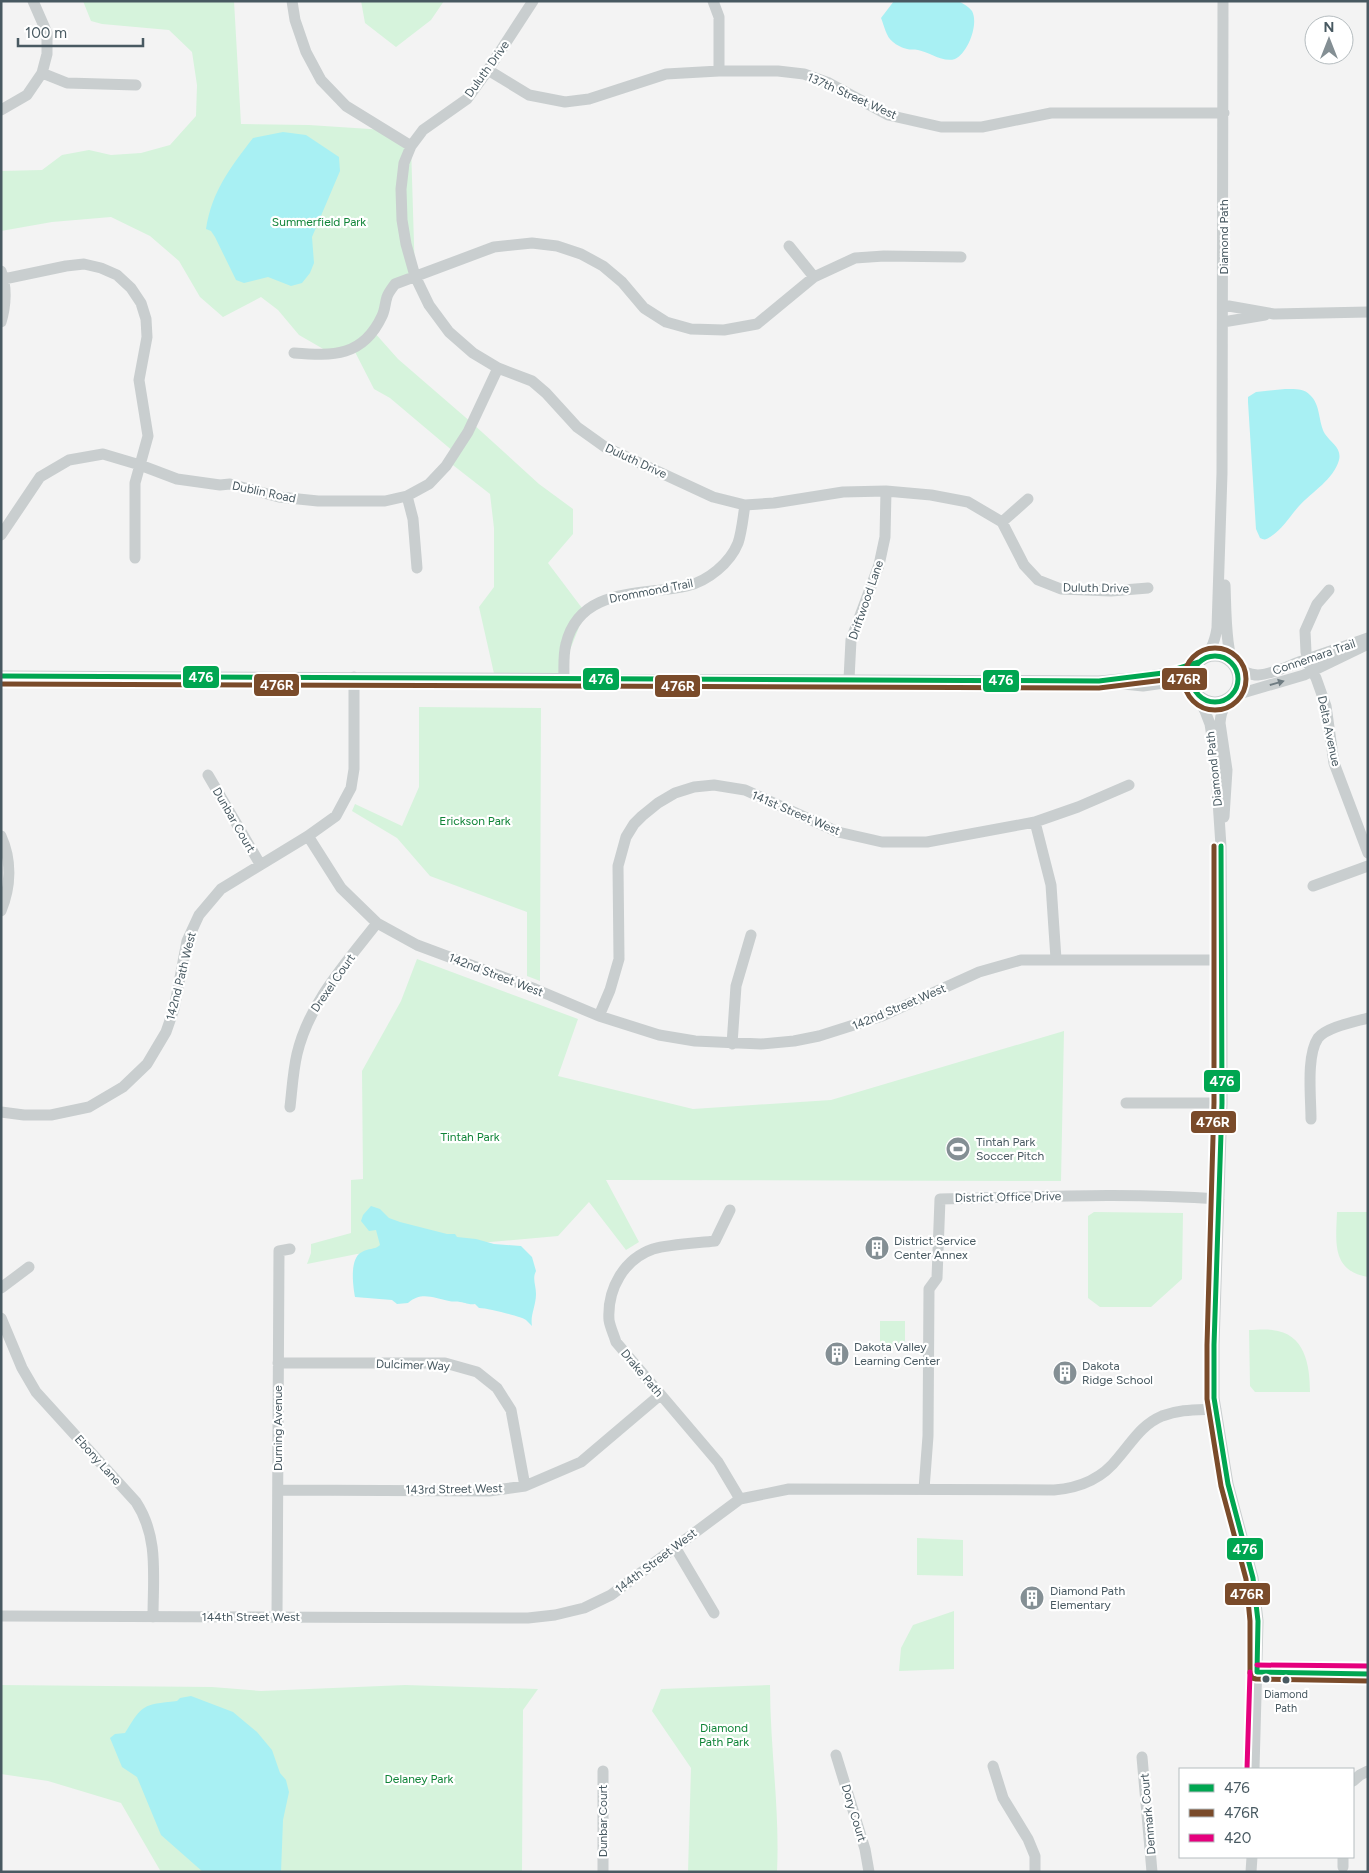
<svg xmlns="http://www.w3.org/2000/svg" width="1369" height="1873" font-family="Figtree,sans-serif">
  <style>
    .green { fill: #d6f3dc }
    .water { fill: #a8f0f3 }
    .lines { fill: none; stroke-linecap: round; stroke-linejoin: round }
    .minor { stroke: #c9cecf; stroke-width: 11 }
    .bus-1-casing { stroke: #fff; stroke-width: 9 }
    .bus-2-casing { stroke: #fff; stroke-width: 9 }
    .bus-3-casing { stroke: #fff; stroke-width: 9 }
    .bus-1 { stroke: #00a651; stroke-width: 5 }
    .bus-2 { stroke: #7a4b2a; stroke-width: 5 }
    .bus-3 { stroke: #e5007d; stroke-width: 5 }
    .oneway { fill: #6f7c82 }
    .bus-dot { fill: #485961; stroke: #fff; stroke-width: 2 }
    .labels { text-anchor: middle; stroke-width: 4.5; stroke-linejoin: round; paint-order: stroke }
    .bus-label { font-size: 11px; fill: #485961; stroke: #fff }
    .street-label { font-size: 12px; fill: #485961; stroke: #fff }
    .park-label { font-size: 12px; fill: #108438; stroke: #fff }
    .poi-label { font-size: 12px; fill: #485961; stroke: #fff; text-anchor: start }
    .line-badge { stroke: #fff; stroke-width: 2 }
    .badge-label { font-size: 14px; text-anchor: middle; font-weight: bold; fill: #fff }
  </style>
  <rect width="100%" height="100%" fill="#f3f3f3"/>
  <path class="green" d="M83 1H234L241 124 309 125 385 130 411 146 415 276 395 284 374 332 398 359 472 423 539 484 573 509V534L548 563 585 612 564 665V679L495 678 479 607 494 587V528L490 494 449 462 454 452 390 398 374 389 353 348 332 354 299 335 278 310 261 297 223 317 200 297 179 261 150 236 111 217 52 222 1 231V171L42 170 62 155 89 150 111 155 141 153 170 145 196 116 197 85 192 52 169 30 102 24 91 21Z
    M361 1H444L431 20 396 47 365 23Z
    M419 707 541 708 540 981 527 976V912L430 876 397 838 352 811 355 804 402 826 419 787Z
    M417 959 578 1019 558 1076 693 1109 831 1100 1064 1031 1061 1181 606 1180 639 1242 626 1250 589 1202 558 1236 357 1254 307 1264 311 1253V1244L351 1233V1180L363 1179 362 1071 401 1001Z
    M1094 1212 1183 1213 1182 1279 1151 1307H1100L1088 1298V1216Z
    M1337 1212H1368V1277C1331 1271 1336 1241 1337 1212Z
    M880 1321H905V1348H880Z
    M1249 1330C1256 1330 1264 1329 1272 1330 1305 1333 1310 1365 1310 1392H1255L1250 1386Z
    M917 1538 963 1540V1576L917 1575Z
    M954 1611V1669L899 1671 901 1648 913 1625Z
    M1 1685 212 1687 261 1691 405 1685 538 1689 523 1710 522 1872H161L121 1803 48 1781 1 1774Z
    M770 1685C770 1748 780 1810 777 1872H688L691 1768 652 1711 661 1689Z"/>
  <path class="water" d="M894 1 960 2C964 4 969 7 972 11 979 24 968 53 955 59 943 63 929 52 918 50 914 49 910 50 907 49 903 48 896 45 893 42 886 37 884 25 881 18Z
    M283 132 306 135 339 157 340 171 312 237 314 263 310 273 302 283 291 286 268 277 244 283 236 280 215 237 211 231 206 229C212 191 230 168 253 138Z
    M1285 389C1294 389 1304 388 1310 395 1321 405 1318 422 1325 434 1331 443 1342 448 1339 460 1334 479 1312 492 1299 506 1290 516 1282 530 1270 537 1266 540 1264 540 1260 538L1256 529 1248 402V397L1256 392Z
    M371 1206 380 1209 389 1218 400 1222 447 1234H455L457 1237 476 1239 494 1244 521 1246 532 1257 536 1271C532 1279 536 1285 536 1294 536 1306 530 1315 532 1326 530 1324 528 1322 526 1320 523 1317 484 1307 479 1308L475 1304C469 1305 467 1303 460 1302 457 1301 452 1302 449 1301 434 1298 421 1291 408 1303L397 1304 392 1300 355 1297C353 1286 349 1258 362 1252 368 1248 375 1250 380 1245L376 1230 369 1231 361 1221 363 1215Z
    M191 1696 233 1712 257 1732 272 1750 280 1773 286 1780 289 1792 283 1820 281 1872H203L161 1835 137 1777 122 1767 110 1738 115 1734 125 1733C143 1704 142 1705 177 1701L180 1698Z"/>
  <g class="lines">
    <path class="minor" d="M292 1 295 20 306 52 321 80 346 106 411 146
      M533 1 488 70 467 99 423 130 411 146 404 163 401 189 402 220 406 244 415 276 429 305 449 332 473 353 498 368 532 381 546 393 577 427 605 447 713 497 745 505 774 503 843 492 886 491 931 495 968 502 1002 522 1024 565 1038 580 1061 589 1111 591 1148 588
      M713 1 719 17V71
      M488 70 529 95 565 102 589 99 666 74 719 71H778L804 74 829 83 888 115 941 127H982L1051 113H1224
      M42 73 67 83 136 85
      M1 110 27 95 42 73 47 54V33L33 1
      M789 246 814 277
      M1 271C7 286 6 306 1 322
      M4 279 66 266 84 264 101 268 117 275 131 288 141 303 146 319 147 337 139 380 148 436 135 483V558
      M1223 305 1274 314 1368 312
      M1223 322 1265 315
      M294 353C333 356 363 357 382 316 385 310 385 303 387 297 388 293 392 288 395 284L494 247 532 243 557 246 581 254 603 266 622 282 644 308 666 322 691 329 724 330 757 324 814 277 855 258 884 256 961 257
      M407 496 413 519 417 568
      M1002 522 1028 499
      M1 535 40 477 69 460 103 454 140 465 177 479 220 485 230 484 279 497 318 501H385L407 496 429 484 446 466 468 432 498 368
      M1225 585C1226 603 1225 650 1234 665 1238 671 1251 675 1258 675 1273 674 1288 666 1302 661 1324 653 1346 646 1368 638
      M1329 590 1317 604 1305 631 1306 652 1309 665 1316 678 1326 706 1334 763 1368 853
      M1192 679a23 23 0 1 1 46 0a23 23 0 1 1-46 0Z
      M1 676 1099 681C1126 678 1177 676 1199 662 1211 654 1215 641 1217 628L1222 473 1223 1
      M564 679C564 668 563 655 566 644 580 586 643 596 687 586 708 581 730 563 738 543 742 531 743 517 745 505
      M849 679 851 640 879 565 885 537 886 491
      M1114 683 1143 686 1171 682 1186 684 1197 695 1205 711 1210 724 1215 756 1221 846 1222 960V1103L1214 1345V1398L1228 1484 1253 1578 1258 1621 1254 1769
      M208 775 260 864
      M1224 817 1227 770 1220 723C1221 709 1226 699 1239 694L1304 675 1366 645
      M1035 822 1051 885 1056 959
      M1 836C12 860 11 887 1 911
      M308 836 341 888 377 923 417 945 535 989 599 1016 659 1035 695 1041 761 1044 794 1041 819 1036 882 1016 979 972 1021 960H1222
      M1313 886 1368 866
      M599 1016 610 990 619 959 618 866 626 837 634 824 642 816 658 803 675 793 694 787 714 785 745 790 838 832 882 842H927L1035 822 1078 807 1129 785
      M732 1044 736 986 751 935
      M1126 1103H1222
      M290 1107C292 1090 293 1071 297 1054 309 1003 346 963 377 923
      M1 1112 24 1115H51L89 1107 123 1087 147 1064 166 1032 174 1009 187 941 199 915 221 889 308 836 336 816 351 788 354 769V677
      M1311 1119C1311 1097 1306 1056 1318 1038 1327 1027 1354 1022 1368 1018
      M730 1210 715 1241C697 1243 670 1244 653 1249 624 1259 607 1289 609 1320 610 1327 614 1335 616 1342L718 1462 740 1499
      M1 1288 29 1267
      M1 1318 22 1368 36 1392 136 1502C159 1537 153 1576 153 1617
      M278 1363H445L477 1372 497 1388 511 1410 525 1486
      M924 1489 928 1436 929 1289 937 1278 940 1199C1033 1197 1126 1192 1219 1199
      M278 1490 489 1491 525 1486 581 1462 660 1395
      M675 1547 714 1613
      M1 1616 528 1618 555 1615 584 1608 611 1595 740 1499 789 1489 1054 1490C1079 1488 1102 1479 1118 1458 1132 1442 1141 1425 1162 1416 1180 1409 1198 1410 1216 1409
      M277 1617 279 1251 290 1249
      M1257 1672 1368 1674
      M836 1755 865 1849 869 1872
      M1142 1757 1152 1872
      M993 1766 1003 1798 1028 1839 1035 1856V1872
      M1353 1781 1360 1775 1368 1771
      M1343 1867V1857
      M603 1872V1771
      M1251 1872 1252 1857"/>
    <defs>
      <path id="bus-1" d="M1192 679a23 23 0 1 1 46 0a23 23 0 1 1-46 0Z
        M1 676 1099 681 1163 673 1199 662
        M1221 846 1222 1103 1214 1345V1398L1228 1484 1253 1578 1258 1621 1257 1672 1368 1674"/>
      <path id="bus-2" d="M1184 679a31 31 0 1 1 62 0a31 31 0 1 1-62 0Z
        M1 684 1099 688 1164 680 1202 669
        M1214 846V1103L1207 1345V1399L1221 1486 1246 1579 1250 1621V1673L1252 1678 1256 1679 1368 1681"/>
      <path id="bus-3" d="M1257 1665 1368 1666
        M1247 1769 1250 1672"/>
    </defs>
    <use href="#bus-1" class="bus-1-casing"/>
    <use href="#bus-2" class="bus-2-casing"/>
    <use href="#bus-3" class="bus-3-casing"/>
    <use href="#bus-1" class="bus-1"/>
    <use href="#bus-2" class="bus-2"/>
    <use href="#bus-3" class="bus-3"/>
  </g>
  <defs><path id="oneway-solid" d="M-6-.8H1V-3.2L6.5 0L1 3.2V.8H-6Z" transform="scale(1.25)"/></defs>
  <use class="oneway" href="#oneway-solid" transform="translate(1277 683) rotate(-16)"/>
  <defs>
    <symbol id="stadium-disc" viewBox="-11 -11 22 22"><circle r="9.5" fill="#848f94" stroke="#fff"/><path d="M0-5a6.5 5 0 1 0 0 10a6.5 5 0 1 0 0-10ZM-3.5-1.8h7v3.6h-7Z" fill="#fff"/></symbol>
    <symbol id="building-disc" viewBox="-11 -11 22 22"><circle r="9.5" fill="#848f94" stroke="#fff"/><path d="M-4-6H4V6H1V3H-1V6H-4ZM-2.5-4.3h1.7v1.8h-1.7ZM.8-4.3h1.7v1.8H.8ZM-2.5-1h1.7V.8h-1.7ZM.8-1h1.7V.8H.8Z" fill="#fff"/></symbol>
  </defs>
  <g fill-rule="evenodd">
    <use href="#stadium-disc" x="944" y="1135" width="28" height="28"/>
    <use href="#building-disc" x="863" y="1234" width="28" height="28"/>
    <use href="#building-disc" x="823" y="1340" width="28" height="28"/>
    <use href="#building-disc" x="1051" y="1359" width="28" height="28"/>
    <use href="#building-disc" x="1018" y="1584" width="28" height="28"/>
  </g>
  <g class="bus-dot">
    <circle cx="1266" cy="1679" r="4.5"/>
    <circle cx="1286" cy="1680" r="4.5"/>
  </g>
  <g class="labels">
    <g class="bus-label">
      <text x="1286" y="1698">Diamond<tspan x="1286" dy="14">Path</tspan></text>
    </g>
    <g class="street-label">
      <text transform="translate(487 69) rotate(-54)" y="4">Duluth Drive</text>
      <text transform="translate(852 96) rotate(24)" y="4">137th Street West</text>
      <text transform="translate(1224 237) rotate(-90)" y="4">Diamond Path</text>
      <text transform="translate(636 461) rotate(25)" y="4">Duluth Drive</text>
      <text transform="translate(264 492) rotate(12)" y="4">Dublin Road</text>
      <text transform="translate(1096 588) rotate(1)" y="4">Duluth Drive</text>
      <text transform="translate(651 591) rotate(-11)" y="4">Drommond Trail</text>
      <text transform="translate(866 600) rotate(-71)" y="4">Driftwood Lane</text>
      <text transform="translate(1314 657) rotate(-19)" y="4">Connemara Trail</text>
      <text transform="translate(1329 731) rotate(78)" y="4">Delta Avenue</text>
      <text transform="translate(1214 769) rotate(-96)" y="4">Diamond Path</text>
      <text transform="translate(796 813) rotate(23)" y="4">141st Street West</text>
      <text transform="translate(234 820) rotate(60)" y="4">Dunbar Court</text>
      <text transform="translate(496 975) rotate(21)" y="4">142nd Street West</text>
      <text transform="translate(181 976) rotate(-76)" y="4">142nd Path West</text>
      <text transform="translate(333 983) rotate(-55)" y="4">Drexel Court</text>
      <text transform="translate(899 1007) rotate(-23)" y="4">142nd Street West</text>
      <text transform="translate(1008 1197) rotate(-1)" y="4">District Office Drive</text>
      <text transform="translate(413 1365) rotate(2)" y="4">Dulcimer Way</text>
      <text transform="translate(642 1373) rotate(50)" y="4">Drake Path</text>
      <text transform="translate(278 1428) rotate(-90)" y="4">Durning Avenue</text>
      <text transform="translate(98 1460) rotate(48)" y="4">Ebony Lane</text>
      <text transform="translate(454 1489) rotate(-1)" y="4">143rd Street West</text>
      <text transform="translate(656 1561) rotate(-37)" y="4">144th Street West</text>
      <text x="251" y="1621">144th Street West</text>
      <text transform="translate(854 1813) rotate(73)" y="4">Dory Court</text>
      <text transform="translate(1148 1814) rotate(-95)" y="4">Denmark Court</text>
      <text transform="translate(603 1821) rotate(-90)" y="4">Dunbar Court</text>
    </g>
    <g class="park-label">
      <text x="319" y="226">Summerfield Park</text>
      <text x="475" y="825">Erickson Park</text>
      <text x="470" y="1141">Tintah Park</text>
      <text x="724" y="1732">Diamond<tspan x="724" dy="14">Path Park</tspan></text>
      <text x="419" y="1783">Delaney Park</text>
    </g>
    <g class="poi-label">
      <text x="976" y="1146">Tintah Park<tspan x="976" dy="14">Soccer Pitch</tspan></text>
      <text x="894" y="1245">District Service<tspan x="894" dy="14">Center Annex</tspan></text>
      <text x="854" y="1351">Dakota Valley<tspan x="854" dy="14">Learning Center</tspan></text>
      <text x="1082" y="1370">Dakota<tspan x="1082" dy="14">Ridge School</tspan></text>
      <text x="1050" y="1595">Diamond Path<tspan x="1050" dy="14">Elementary</tspan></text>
    </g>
  </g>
  <g class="line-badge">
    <rect x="182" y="665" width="38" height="24" rx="5" fill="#00a651"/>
    <rect x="582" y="667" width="38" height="24" rx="5" fill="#00a651"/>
    <rect x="1161" y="667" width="47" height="24" rx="5" fill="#7a4b2a"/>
    <rect x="982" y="669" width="38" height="24" rx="5" fill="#00a651"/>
    <rect x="253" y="673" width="47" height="24" rx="5" fill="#7a4b2a"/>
    <rect x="654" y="674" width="47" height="24" rx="5" fill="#7a4b2a"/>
    <rect x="1203" y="1069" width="38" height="24" rx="5" fill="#00a651"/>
    <rect x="1190" y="1110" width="47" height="24" rx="5" fill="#7a4b2a"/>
    <rect x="1226" y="1537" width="38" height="24" rx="5" fill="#00a651"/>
    <rect x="1224" y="1582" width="47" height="24" rx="5" fill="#7a4b2a"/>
  </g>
  <g class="badge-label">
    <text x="201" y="682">476</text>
    <text x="601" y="684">476</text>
    <text x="1184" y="684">476R</text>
    <text x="1001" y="685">476</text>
    <text x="277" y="690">476R</text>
    <text x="678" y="691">476R</text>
    <text x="1222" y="1086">476</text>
    <text x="1213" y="1127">476R</text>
    <text x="1245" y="1554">476</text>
    <text x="1247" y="1599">476R</text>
  </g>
  <rect width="1369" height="1873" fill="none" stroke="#485961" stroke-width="5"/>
  <rect x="1179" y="1768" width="175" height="90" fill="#ffffff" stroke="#b6bdc0"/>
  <rect x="1189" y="1784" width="25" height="8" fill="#00a651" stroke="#b6bdc0"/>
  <text x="1224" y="1793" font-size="15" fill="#485961">476</text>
  <rect x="1189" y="1809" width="25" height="8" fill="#7a4b2a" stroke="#b6bdc0"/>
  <text x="1224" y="1818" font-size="15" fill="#485961">476R</text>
  <rect x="1189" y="1834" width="25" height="8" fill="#e5007d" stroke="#b6bdc0"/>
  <text x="1224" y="1843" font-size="15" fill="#485961">420</text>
  <g transform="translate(1329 40)"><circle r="24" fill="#ffffff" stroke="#b6bdc0"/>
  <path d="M0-4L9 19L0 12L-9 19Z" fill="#848f94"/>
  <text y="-8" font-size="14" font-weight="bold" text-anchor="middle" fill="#485961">N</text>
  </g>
  <path d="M18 38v8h125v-8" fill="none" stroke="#485961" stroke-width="2.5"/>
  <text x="25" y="38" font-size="15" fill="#485961" stroke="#ffffff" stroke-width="4" paint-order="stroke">100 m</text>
</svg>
